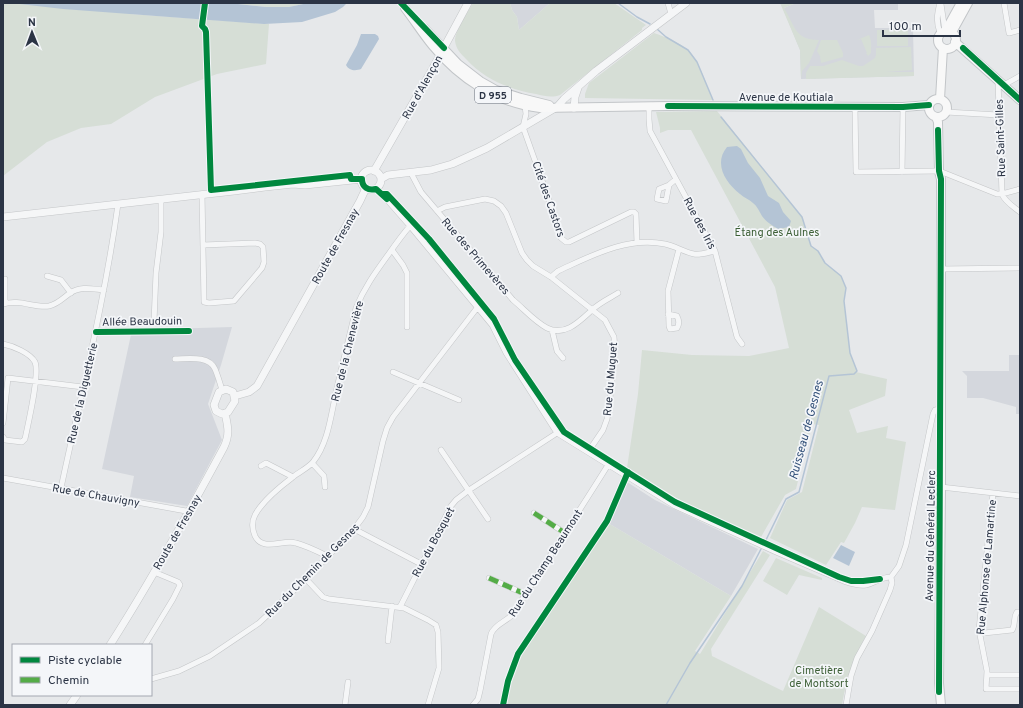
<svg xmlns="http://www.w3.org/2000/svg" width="1023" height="708" font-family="Overpass,sans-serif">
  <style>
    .built { fill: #d4d7dd }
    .green { fill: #d6ded6 }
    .water { fill: #b4c4d5 }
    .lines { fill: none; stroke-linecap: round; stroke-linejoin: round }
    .stream { stroke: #b4c4d5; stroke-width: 1.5 }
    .minor-casing { stroke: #c4c6c8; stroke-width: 6 }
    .tertiary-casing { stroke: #c4c6c8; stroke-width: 8 }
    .primary-casing { stroke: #c2c5c8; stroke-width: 10 }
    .minor { stroke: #f5f6f7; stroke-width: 5 }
    .tertiary { stroke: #f5f6f7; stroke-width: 7 }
    .primary { stroke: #f8f8f8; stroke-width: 8 }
    .quiet { stroke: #54ac47; stroke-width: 5; stroke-dasharray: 10 5; stroke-linecap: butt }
    .cycleway-casing { stroke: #f4f6f9; stroke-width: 8 }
    .cycleway { stroke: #00873e; stroke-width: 6 }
    .labels { text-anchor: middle; stroke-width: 3.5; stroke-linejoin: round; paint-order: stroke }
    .shield { fill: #f4f6f9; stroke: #676e7b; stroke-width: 1 }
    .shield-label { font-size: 10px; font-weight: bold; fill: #2b3445 }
    .street-label { font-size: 11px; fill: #2b3445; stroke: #f4f6f9 }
    .park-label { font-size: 11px; fill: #3f6138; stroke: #f4f6f9 }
    .water-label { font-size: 12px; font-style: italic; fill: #34527a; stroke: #f4f6f9 }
  </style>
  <rect width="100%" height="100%" fill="#e6e8ea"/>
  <path class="built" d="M510 3H550L519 30 517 17 512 10Z
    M796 3H898V10H874L875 28H913L914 76 801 79 800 50 784 11H785L784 8Z
    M232 327 221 365 208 404 222 440 187 506 130 497 134 476 102 469 132 330Z
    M1009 355H1020V414H1016V407L983 398H967V376L962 371H1009Z
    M627 482 655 500 758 549 731 596 608 523Z"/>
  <path class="green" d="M3 3H133L130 14 269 24 266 64 217 74 155 97 111 124 81 128 47 142 3 176Z
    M229 3H308L289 7H266Z
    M473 3H510L512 10 517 17 519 30 550 3H614L646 25 642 28V30L560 95C552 98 544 96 536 94 509 89 485 80 466 59 461 54 456 49 455 41 455 31 468 12 473 3Z
    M780 3H796L784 8C795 25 794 40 819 40L809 63 802 71 801 79 800 50Z
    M908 29V46H877V30Z
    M654 33C665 37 679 42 688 50 701 62 705 84 713 100L585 98V94L589 83Z
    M869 35C872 41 871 47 871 53L868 56 866 53H867L861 39 857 40Z
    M821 40H837L843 53V57L821 63 820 56 817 51Z
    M911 47 912 70 885 72H914V76L806 79V73L810 66H823L842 60 859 66H863L875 58 876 55V48Z
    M717 111 802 217 811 246 818 251 825 263 841 276 846 288 844 301 850 353 857 371 856 372 887 379 885 396 849 410 857 433 888 426 886 438 906 442 895 510 862 507 855 523 844 543 841 542 826 565 770 538 787 500 802 492 819 425 812 424 796 489 785 495 761 537 693 507 660 489 627 468 638 394 642 350 692 355 749 356 789 348 775 287 691 130H668L660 133V128L656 112Z
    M608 523 731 596 695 651 700 654 763 551 770 555 711 649 712 656 783 691 819 607 866 636C852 661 847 677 842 705H507L511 680 524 650Z
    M776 558 822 578V580L799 575 787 595 763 581Z"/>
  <path class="water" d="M11 3H229L266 7H289L308 3H347L343 7 335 12 302 22 264 24 63 9Z
    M361 34H375L378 36 379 39 361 69C356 71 349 71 346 65L357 45Z
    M737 146 741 149 748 163 760 178 768 196 779 203 783 212 791 221 789 227 778 229C772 225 766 222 762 216 759 211 757 206 753 203 749 199 744 198 740 194 726 183 713 164 727 147Z
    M841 545 855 552 849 566 833 558Z"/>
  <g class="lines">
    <path class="stream" d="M618 3 637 17 650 24
      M657 29 666 37 688 50 697 62 713 100
      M721 117 802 217 811 246 818 251 825 263 841 276 846 288 844 301 850 353 857 371 854 374 829 376 799 492 786 499 766 540
      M666 705 690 663 742 586 761 549"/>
    <defs>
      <path id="minor" d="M668 3 671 14
        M940 3C937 14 936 22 940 33
        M1004 3 1009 33 1020 30
        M941 4 945 31
        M998 81 1002 194C1005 202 1014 207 1020 212
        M1002 86 1020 76
        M525 106 526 114 523 127 549 200 561 238 566 242H569L631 212H634L636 214 637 243
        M649 107V119L650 131 715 251 737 337 742 344
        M855 107 856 172 939 171
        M946 112 999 115
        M902 172 903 107
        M942 172 997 194H1002L1020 189
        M411 173 421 192 513 300C524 309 534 321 547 328 565 337 580 321 592 310 599 303 610 298 618 293
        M669 185 666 201 657 199 659 189 669 185 676 179
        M376 189 382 194 410 226 492 325 506 353 557 433 675 506 776 552 846 582C852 584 859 586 866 585 875 583 881 577 891 577
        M202 194 204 302 209 303 234 301 262 268 264 262 263 247 260 244 255 243 203 245
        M437 211 445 207 485 199 494 201 501 206 506 213 522 253 527 260 533 266 551 277 605 320 614 337 615 350 609 407 607 419 603 430 588 452
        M392 250 403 265 407 273V327
        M941 269 1020 268
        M47 276 61 280 71 293
        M551 277 558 271C591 256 627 236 665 244 675 246 684 252 694 254 701 255 709 252 715 251
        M5 303V279
        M3 304C20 299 34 308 49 306 58 304 63 298 70 293 81 286 92 289 104 290
        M668 314 677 316C679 320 679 325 677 328L670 329 669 326 668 291 679 249
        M154 322 156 273 161 232V199
        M552 330 557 351 563 358
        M3 344C13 346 30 353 35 362 40 374 28 424 25 439L22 442 5 440 3 437
        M175 359C187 359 209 355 215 369 218 376 220 383 222 390
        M393 372 459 400
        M3 423 8 378 83 387
        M441 450 488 519
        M312 463 324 476 325 487
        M261 466 266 463 293 477
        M3 478 186 511 189 513
        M941 487 1020 496
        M61 488C81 394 105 300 118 204
        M993 493 979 630 987 671 986 689H1020
        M534 513 565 533
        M354 529 421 564
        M327 556C317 551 307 546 296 543 283 539 263 552 255 536 252 529 252 521 255 515 262 502 281 486 293 477 299 472 308 468 313 462 329 442 331 413 337 388 343 361 350 335 356 308 364 288 375 273 388 255 395 245 402 235 410 226
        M489 578 525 594
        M306 579 323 597 329 599 404 608 428 620 436 625 438 632 439 668 428 705
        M400 607 451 506 456 500 469 490 557 433
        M979 631 984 633 1012 630C1016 624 1013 617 1017 612H1020
        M388 641 392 606
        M145 645 173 599 180 585 178 582 154 572
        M987 675H1020
        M151 679 179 671 210 656 259 623 306 579 354 529 363 517 368 507 383 441 387 428 393 417 477 308
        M345 705 348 682
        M473 705 478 699 480 691 491 634C495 624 506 622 513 614 544 564 577 515 608 465
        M846 705 851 676 857 658 872 631 890 590 892 583 891 577 899 566 906 545 933 414 935 410 940 409"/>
      <path id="tertiary" d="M574 108 575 97 578 88
        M361 180a10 10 0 1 1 20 0a10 10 0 1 1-20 0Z
        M374 171 433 68 468 3
        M381 179 388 175 431 170 452 164 487 148 557 107 564 99 596 71 686 3
        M3 217 234 191 265 187 293 184 305 185 362 179
        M226 389 233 392 235 401 228 412 222 414 216 411 214 405 219 392Z
        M235 396 249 392 257 386 360 201 366 188
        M110 645C151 581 188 514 224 447 230 434 228 427 225 413
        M70 705 77 695"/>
      <path id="primary" d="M405 8C415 21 423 34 433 46 460 79 497 103 540 108L668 106 903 107 929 105
        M424 28 458 64 480 81 496 90 521 98 549 105
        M946 30 961 3
        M938 40a9 9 0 1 1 18 0a9 9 0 1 1-18 0Z
        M952 32 968 3
        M955 42 1020 100
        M929 108a9 9 0 1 1 18 0a9 9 0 1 1-18 0Z
        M940 99 943 48
        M936 117 938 122 939 171 941 179V487L939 683 941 705"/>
    </defs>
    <use href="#minor" class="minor-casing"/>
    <use href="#tertiary" class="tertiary-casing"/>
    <use href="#primary" class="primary-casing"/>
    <use href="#minor" class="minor"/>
    <use href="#tertiary" class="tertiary"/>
    <use href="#primary" class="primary"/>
    <path class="quiet" d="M534 513 565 533
      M489 578 525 594"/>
    <defs>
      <path id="cycleway" d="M205 3 202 26 205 29 206 32 211 190 350 175 351 179H362C362 187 368 191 376 189L387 199
        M401 3 444 48
        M963 48 1020 100
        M668 106 903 107 929 105
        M938 130 939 171 941 179 939 692
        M382 194H387L429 239 494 319 515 360 564 432 675 502 839 577 851 581H863L880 579
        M96 332 189 331
        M503 705 508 681 518 654 607 521 628 472"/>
    </defs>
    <use href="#cycleway" class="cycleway-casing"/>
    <use href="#cycleway" class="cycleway"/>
  </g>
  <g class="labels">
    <rect class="shield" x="475" y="87" width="36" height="16" rx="3"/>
    <g class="shield-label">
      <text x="493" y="99">D 955</text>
    </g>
    <g class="street-label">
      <text transform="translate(422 87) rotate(-61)" y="4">Rue d'Alençon</text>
      <text x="786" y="101">Avenue de Koutiala</text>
      <text transform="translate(1000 138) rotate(-92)" y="4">Rue Saint-Gilles</text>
      <text transform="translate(549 199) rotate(71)" y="4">Cité des Castors</text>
      <text transform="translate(700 223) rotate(62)" y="4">Rue des Iris</text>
      <text transform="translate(335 246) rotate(-61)" y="4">Route de Fresnay</text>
      <text transform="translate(476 256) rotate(49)" y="4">Rue des Primevères</text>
      <text transform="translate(142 321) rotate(-1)" y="4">Allée Beaudouin</text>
      <text transform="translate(347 351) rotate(-76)" y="4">Rue de la Chenevière</text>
      <text transform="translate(610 379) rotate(-85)" y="4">Rue du Muguet</text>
      <text transform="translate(82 393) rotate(-77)" y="4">Rue de la Diguetterie</text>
      <text transform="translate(96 495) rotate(10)" y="4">Rue de Chauvigny</text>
      <text transform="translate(177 532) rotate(-60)" y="4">Route de Fresnay</text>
      <text transform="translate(930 536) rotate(-89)" y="4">Avenue du Général Leclerc</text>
      <text transform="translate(433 542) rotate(-62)" y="4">Rue du Bosquet</text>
      <text transform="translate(545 563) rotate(-57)" y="4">Rue du Champ Beaumont</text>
      <text transform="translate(986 567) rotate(-85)" y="4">Rue Alphonse de Lamartine</text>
      <text transform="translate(312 570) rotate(-45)" y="4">Rue du Chemin de Gesnes</text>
    </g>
    <g class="park-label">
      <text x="777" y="236">Étang des Aulnes</text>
      <text x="819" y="674">Cimetière<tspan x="819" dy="13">de Montsort</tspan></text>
    </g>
    <g class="water-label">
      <text transform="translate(806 430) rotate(-75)" y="4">Ruisseau de Gesnes</text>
    </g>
  </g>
  <rect width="1023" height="708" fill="none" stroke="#2b3445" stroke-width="8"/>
  <rect x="12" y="644" width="140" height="52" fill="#f4f6f9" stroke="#a4a8b1"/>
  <rect x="20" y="657" width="20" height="6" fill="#00873e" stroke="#a4a8b1"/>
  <text x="48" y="664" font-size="12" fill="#2b3445">Piste cyclable</text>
  <rect x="20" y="677" width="20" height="6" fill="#54ac47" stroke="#a4a8b1"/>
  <text x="48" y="684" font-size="12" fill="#2b3445">Chemin</text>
  <g transform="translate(32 32) rotate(359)" stroke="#f4f6f9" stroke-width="3" paint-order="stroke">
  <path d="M0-3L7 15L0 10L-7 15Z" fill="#2b3445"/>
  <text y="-6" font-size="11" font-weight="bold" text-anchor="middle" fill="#2b3445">N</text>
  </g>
  <path d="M883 30v6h77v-6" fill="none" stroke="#2b3445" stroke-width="2"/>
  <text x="889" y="30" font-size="12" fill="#2b3445" stroke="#f4f6f9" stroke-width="3" paint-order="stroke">100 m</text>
</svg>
